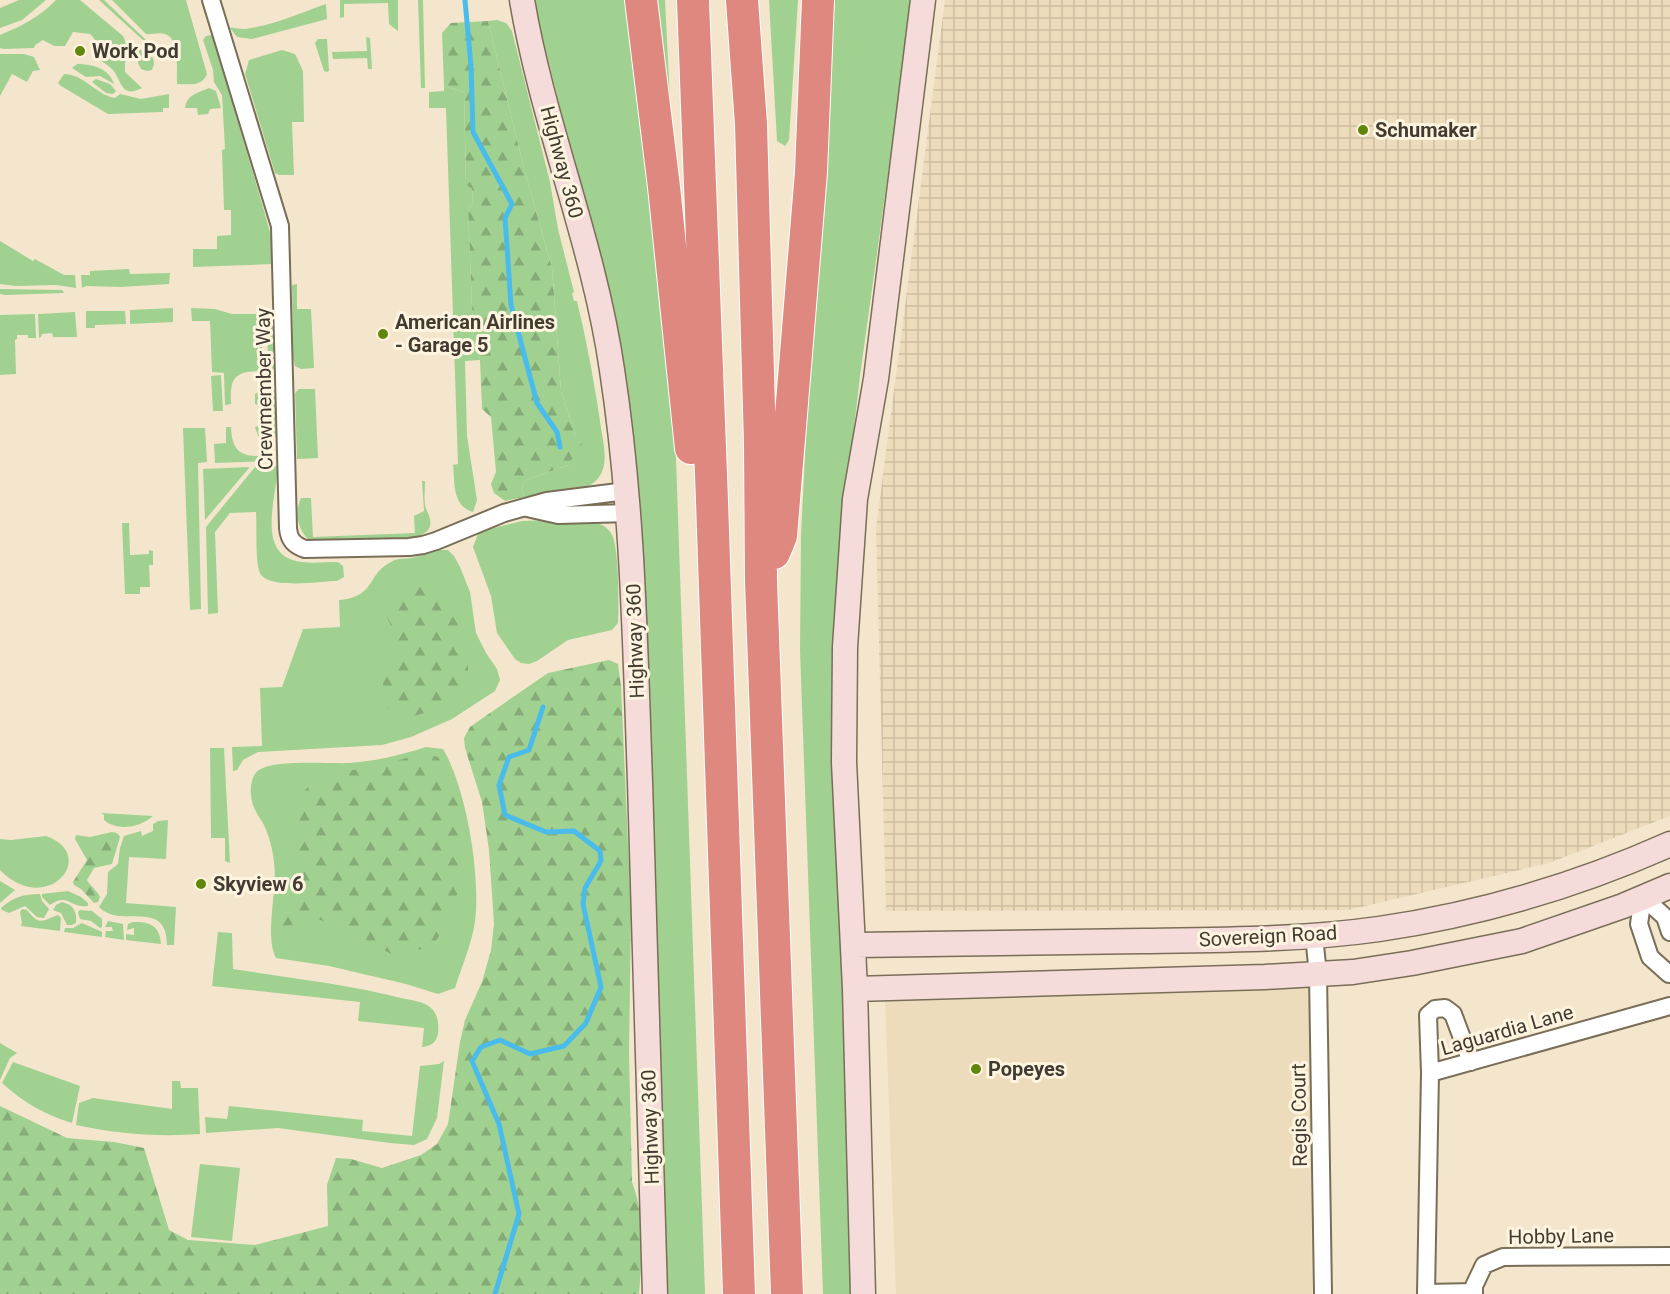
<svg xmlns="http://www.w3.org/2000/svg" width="1670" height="1294" font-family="Roboto,sans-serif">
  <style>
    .built { fill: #eddcbb }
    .industrial { fill: url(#industrial-grid) }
    .grass { fill: #a1d190 }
    .forest { fill: url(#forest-firs) }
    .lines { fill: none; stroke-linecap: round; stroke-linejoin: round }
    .stream { stroke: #49bceb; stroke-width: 5 }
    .street-casing { stroke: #796e57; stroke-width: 20 }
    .secondary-casing { stroke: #796e57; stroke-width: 27 }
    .highway-casing { stroke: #fff; stroke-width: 34 }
    .street { stroke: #fff; stroke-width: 16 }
    .secondary { stroke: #f5dbd9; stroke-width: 24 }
    .highway { stroke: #df8880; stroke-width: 32 }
    .poi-dot { fill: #60860c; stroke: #fef4df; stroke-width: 2 }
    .labels { text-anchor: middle; stroke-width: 6; stroke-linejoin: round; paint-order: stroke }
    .poi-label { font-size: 20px; font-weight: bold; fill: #413b31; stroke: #fef4df; text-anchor: start }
    .street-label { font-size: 20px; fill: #413b31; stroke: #fef4df }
  </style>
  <defs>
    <pattern id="industrial-grid" width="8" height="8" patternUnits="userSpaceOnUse" patternTransform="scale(1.5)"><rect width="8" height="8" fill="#eddcbb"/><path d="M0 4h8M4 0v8" fill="none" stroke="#ccbea1"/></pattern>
    <pattern id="forest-firs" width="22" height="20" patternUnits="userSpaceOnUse" patternTransform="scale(1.5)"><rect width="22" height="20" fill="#a1d190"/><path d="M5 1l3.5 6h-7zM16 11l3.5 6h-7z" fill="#85ab76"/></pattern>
  </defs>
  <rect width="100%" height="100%" fill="#f3e6cd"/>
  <path class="built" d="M1310 984 1312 1294H896L885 999Z"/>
  <path class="industrial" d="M945 0H1670V816L1549 863 1348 910 886 911 876 528Z"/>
  <path class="grass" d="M19 0H46L22 20 0 28V8Z
    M56 0H80L123 36C129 46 124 60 125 72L142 88C121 99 122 81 113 70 108 65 102 62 97 57 100 47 98 42 90 34L73 32 65 46H54L43 40 35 45 34 48 4 49 0 48V35C22 26 39 17 56 0Z
    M99 0H104L146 40 145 42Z
    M112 0H186L207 74C202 87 189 84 177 84 176 71 181 39 165 34 158 32 152 35 146 34Z
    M340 0H398V31L389 24 388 3 344 4V17L340 18Z
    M418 0H423L425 88H421Z
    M533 0H627L664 330 676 459 705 1294H668L642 551 631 421 620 347Z
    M647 0H665L673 160Z
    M769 0H798L789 140 785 146 777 141Z
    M832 0H912L860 376 846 496 838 870 852 1294H823L800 650 801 535 813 293Z
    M326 4 327 19 252 39 237 37 230 28C235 27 238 29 244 29 272 26 300 13 326 4Z
    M497 20 506 23 512 31 550 182 558 229 574 292 572 293 574 301H577C587 343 595 385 601 428 603 441 607 456 603 469 600 480 590 486 580 490L524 497 522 489 524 481 568 465 576 437 561 391 552 268 524 168 488 21Z
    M212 35 261 200 271 236 273 264 193 267V249H217V236L231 235V210H224L222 150 225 149 222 95 214 82 213 70 203 40 206 36Z
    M366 37 370 38 372 69H368L367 58 333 59 332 52 367 51Z
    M318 39H327L329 71 327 72 324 71 315 43Z
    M140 49 153 58 154 64 152 70 147 71 141 69 138 63V50Z
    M282 50 295 54 303 71 304 122H292L294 175H279L275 173 245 74 249 60Z
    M0 54H24L34 57 40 70 33 71 27 82 12 74 0 96Z
    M77 64C92 64 109 68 114 84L100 76 86 77 72 68Z
    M64 74C84 74 96 95 115 98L120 94 141 99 169 94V108H163V112L108 114 61 86 58 83Z
    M96 79 110 84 116 91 113 94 106 93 92 82Z
    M444 86 464 92 466 185 472 189 473 205 468 209 473 332 480 360 465 361 467 436 477 500 473 512C452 506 455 483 453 465L458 464 446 108H429V92L444 91Z
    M209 88 216 91 221 108 210 109 208 114 198 115 197 108H185C187 95 197 93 209 88Z
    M0 241 33 261 35 259 64 275H75L76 288 56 285 16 286 0 284Z
    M129 269 130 274 170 273 169 284 121 287 86 286 82 288 81 275H90V271Z
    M297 284V309H311L314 368 301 369 295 366 293 357 292 285Z
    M0 289 62 290 64 293 6 295 0 294Z
    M173 308V322L130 324V310Z
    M191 308 215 309 232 314H261L263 371C234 371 230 377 231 404L225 405 224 373 212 372 210 321H192Z
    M86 311H125L126 324 95 325V328H86Z
    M75 312 77 337H53L52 333 42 334 41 337 39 338 38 314Z
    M35 314 36 338H28V335H17V339L15 340 16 374 0 375V315Z
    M266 317 274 322 276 363 275 368 269 371Z
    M221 375 223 411H213L211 376Z
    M264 388 265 438 258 436 255 427 259 426V405L255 404V394Z
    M269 389 275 390 276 394 277 433 275 437H271Z
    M299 389H315L318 458 297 459 295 393Z
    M226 427H231C232 452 241 457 265 456L266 461 215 463 214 444 226 443Z
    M183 428H205L207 462 198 463 201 609 190 610Z
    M278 466C277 495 256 552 296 561 309 564 324 562 338 562L343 566 344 577 337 581C321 581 268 590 260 573 255 562 257 527 256 512L230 513 215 532 218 613 208 614 206 527 255 467Z
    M249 467V468L205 520 203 469Z
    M422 481H425C425 489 424 498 425 505 426 510 429 514 430 519 433 532 420 536 410 539L310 541C298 531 294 513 301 498H311L313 537 415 533 414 516 424 511Z
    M580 519C592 521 606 523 612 535 619 548 619 607 618 623L612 630 568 640 537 661 529 664 521 663 515 659 497 633 491 596 473 547 478 534 485 530 522 521Z
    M122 523H129L130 555 149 554V550L153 551V565H149L150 587H140V594H125Z
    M438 550H448L454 556 460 567 470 592 476 633 486 653 497 669 500 680 495 691 452 719 411 737 382 745 258 752 243 760 237 770 233 771 232 747 262 746 260 688 282 687 303 629 340 627 339 600C377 597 366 573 393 561 398 558 405 559 411 558 420 556 429 553 438 550Z
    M426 747 443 749C466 787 481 876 475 921 472 943 462 966 455 988L438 994 406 984 329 966 276 958C264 936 278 889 274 863 273 850 269 835 263 823 257 814 252 807 251 795 250 787 252 774 259 770 276 759 328 764 350 763 376 761 401 755 426 747Z
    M210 748H224L230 863 225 861V838H211Z
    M101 813 153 816C141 827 118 832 104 820V815Z
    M168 820 166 859 129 857 126 903 176 907 174 945H167C167 897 121 930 99 907L107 894 108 872 118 864 120 848 124 836 141 831 142 836 153 831V824L158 821Z
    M46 836C100 855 47 918 0 870V839L11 840Z
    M0 881 15 890 0 903Z
    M68 891 81 897 88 903V906C70 909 69 892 50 905L42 897V894Z
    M40 894 42 901 49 909 44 918 37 917 25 906 9 913 2 910 1 908C13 897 24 894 40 894Z
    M62 902C74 905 77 912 76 923L72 925H67L61 913 53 910 56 905Z
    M22 909 27 910C40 927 43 920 58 915L61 918 60 931 21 926 22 923 20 912Z
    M80 910 92 911 102 919V927L100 928 91 921 80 919 78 912Z
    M108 921 123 924 124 940 105 937 106 931H113L112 927H105Z
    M133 922C150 921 160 926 161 944L126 940V934L134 935V928L127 930 128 924Z
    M82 923 102 932V937L64 932 65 928H73Z
    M218 932 232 933 233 969C289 978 346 984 401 998 410 1000 424 1001 431 1008 438 1014 439 1025 438 1034 436 1043 431 1046 422 1047L424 1028 358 1021 360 1002 212 986Z
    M0 1043 17 1053 10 1058 0 1080Z
    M444 1061 437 1118 427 1139 414 1145 390 1143 278 1128 206 1133 205 1117 227 1119 229 1106 363 1120 362 1131 412 1136 420 1066 439 1064Z
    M13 1062 80 1086 72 1123C45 1115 23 1102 2 1083Z
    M172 1081H180L181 1088H198L200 1134C158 1137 117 1134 76 1125L79 1103 93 1098 172 1109Z
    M200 1164 240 1168 232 1241 191 1237Z"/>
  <path class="forest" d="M488 21 524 168 552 268 561 391 576 437 582 444 568 465 524 481 522 489 524 497 505 501 494 493 491 484 496 472 491 417 482 409 480 360 473 332 468 209 473 205 472 189 466 185 464 92 444 86 442 33 451 23Z
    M410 586 422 587 436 599 454 603 462 622 469 676 444 707 401 720 384 705 382 661 402 650 387 617 399 596Z
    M609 660 618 664 621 686 631 912 629 1054 632 1182C646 1219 642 1256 639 1294H0V1106L67 1138 114 1142 144 1148 169 1230 188 1240 255 1245 328 1226 327 1185 336 1158 351 1159 382 1168 421 1155 437 1144 448 1124 460 1042 465 1020 482 982 491 950 494 924 489 850 482 802 465 748 464 738 470 727 477 722 548 673Z
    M423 753 438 757C448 773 458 790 461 808 468 841 461 926 429 946 420 951 404 952 393 955 366 939 341 926 311 917L298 925 283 926 280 911 292 904 299 893 294 839 297 799 309 786 334 785 348 771 396 761Z
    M112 832 117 833 120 837 112 864 94 868 87 880C91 887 97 890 100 897L98 902 94 903 81 889 74 885 73 882 87 860 75 839 76 835 90 837Z"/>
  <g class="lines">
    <path class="stream" d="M465 0 471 66 473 132 512 204 505 218 511 305 537 403 557 432 560 447
      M495 1294 519 1214 499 1124 472 1061 481 1047 500 1040 530 1054 564 1046 586 1023 601 987 583 904 585 888 601 861 600 851 574 831 546 832 505 815 499 785 509 757 529 750 543 707"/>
    <defs>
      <path id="street" d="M211 0 280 226 288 528C289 540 294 545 305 549L409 547 423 545 436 541 504 513 547 501 626 491
        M527 508 558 515 629 513
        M1643 897 1639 924 1650 957 1669 974
        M1643 897 1665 917 1670 932
        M1314 936 1318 974 1323 1294
        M1430 1073 1428 1015 1435 1009 1445 1008 1453 1014 1471 1062
        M1426 1293 1474 1292
        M1426 1294 1430 1073 1670 1006
        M1474 1294V1286L1484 1265 1503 1257 1670 1256"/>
      <path id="secondary" d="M522 0C543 125 594 244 612 370 633 506 635 644 640 782 645 953 650 1123 655 1294
        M853 945C950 944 1047 942 1143 941 1222 940 1301 940 1379 929 1481 914 1576 886 1670 844
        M855 989 1265 977 1353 972 1412 963 1522 941 1623 906 1670 886
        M863 1294 855 989 844 762 845 647 855 499 876 379 923 0"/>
      <path id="highway" d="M641 0 664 187 691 448
        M693 0 712 501 739 1294
        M742 0 751 124 760 444 761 581 787 1294
        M774 553 781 536 811 172 818 0"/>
    </defs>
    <use href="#street" class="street-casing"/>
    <use href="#secondary" class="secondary-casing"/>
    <use href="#highway" class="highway-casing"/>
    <use href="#street" class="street"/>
    <use href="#secondary" class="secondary"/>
    <use href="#highway" class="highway"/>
  </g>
  <g class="poi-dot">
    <circle cx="80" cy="51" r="6"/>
    <circle cx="1363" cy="130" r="6"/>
    <circle cx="383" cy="334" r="6"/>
    <circle cx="201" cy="884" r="6"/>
    <circle cx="976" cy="1069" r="6"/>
  </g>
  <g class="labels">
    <g class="poi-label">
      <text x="92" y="58">Work Pod</text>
      <text x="1375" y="137">Schumaker</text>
      <text x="395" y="329">American Airlines<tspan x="395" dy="23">- Garage 5</tspan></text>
      <text x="213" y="891">Skyview 6</text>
      <text x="988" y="1076">Popeyes</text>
    </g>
    <g class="street-label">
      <text transform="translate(562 162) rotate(75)" y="7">Highway 360</text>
      <text transform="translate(264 389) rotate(-91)" y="7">Crewmember Way</text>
      <text transform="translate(635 641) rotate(-92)" y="7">Highway 360</text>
      <text transform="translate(1268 936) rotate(-3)" y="7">Sovereign Road</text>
      <text transform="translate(1507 1030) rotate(-16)" y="7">Laguardia Lane</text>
      <text transform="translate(1299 1115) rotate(-91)" y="7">Regis Court</text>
      <text transform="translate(650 1127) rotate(-92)" y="7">Highway 360</text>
      <text transform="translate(1561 1236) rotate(-1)" y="7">Hobby Lane</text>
    </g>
  </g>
</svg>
